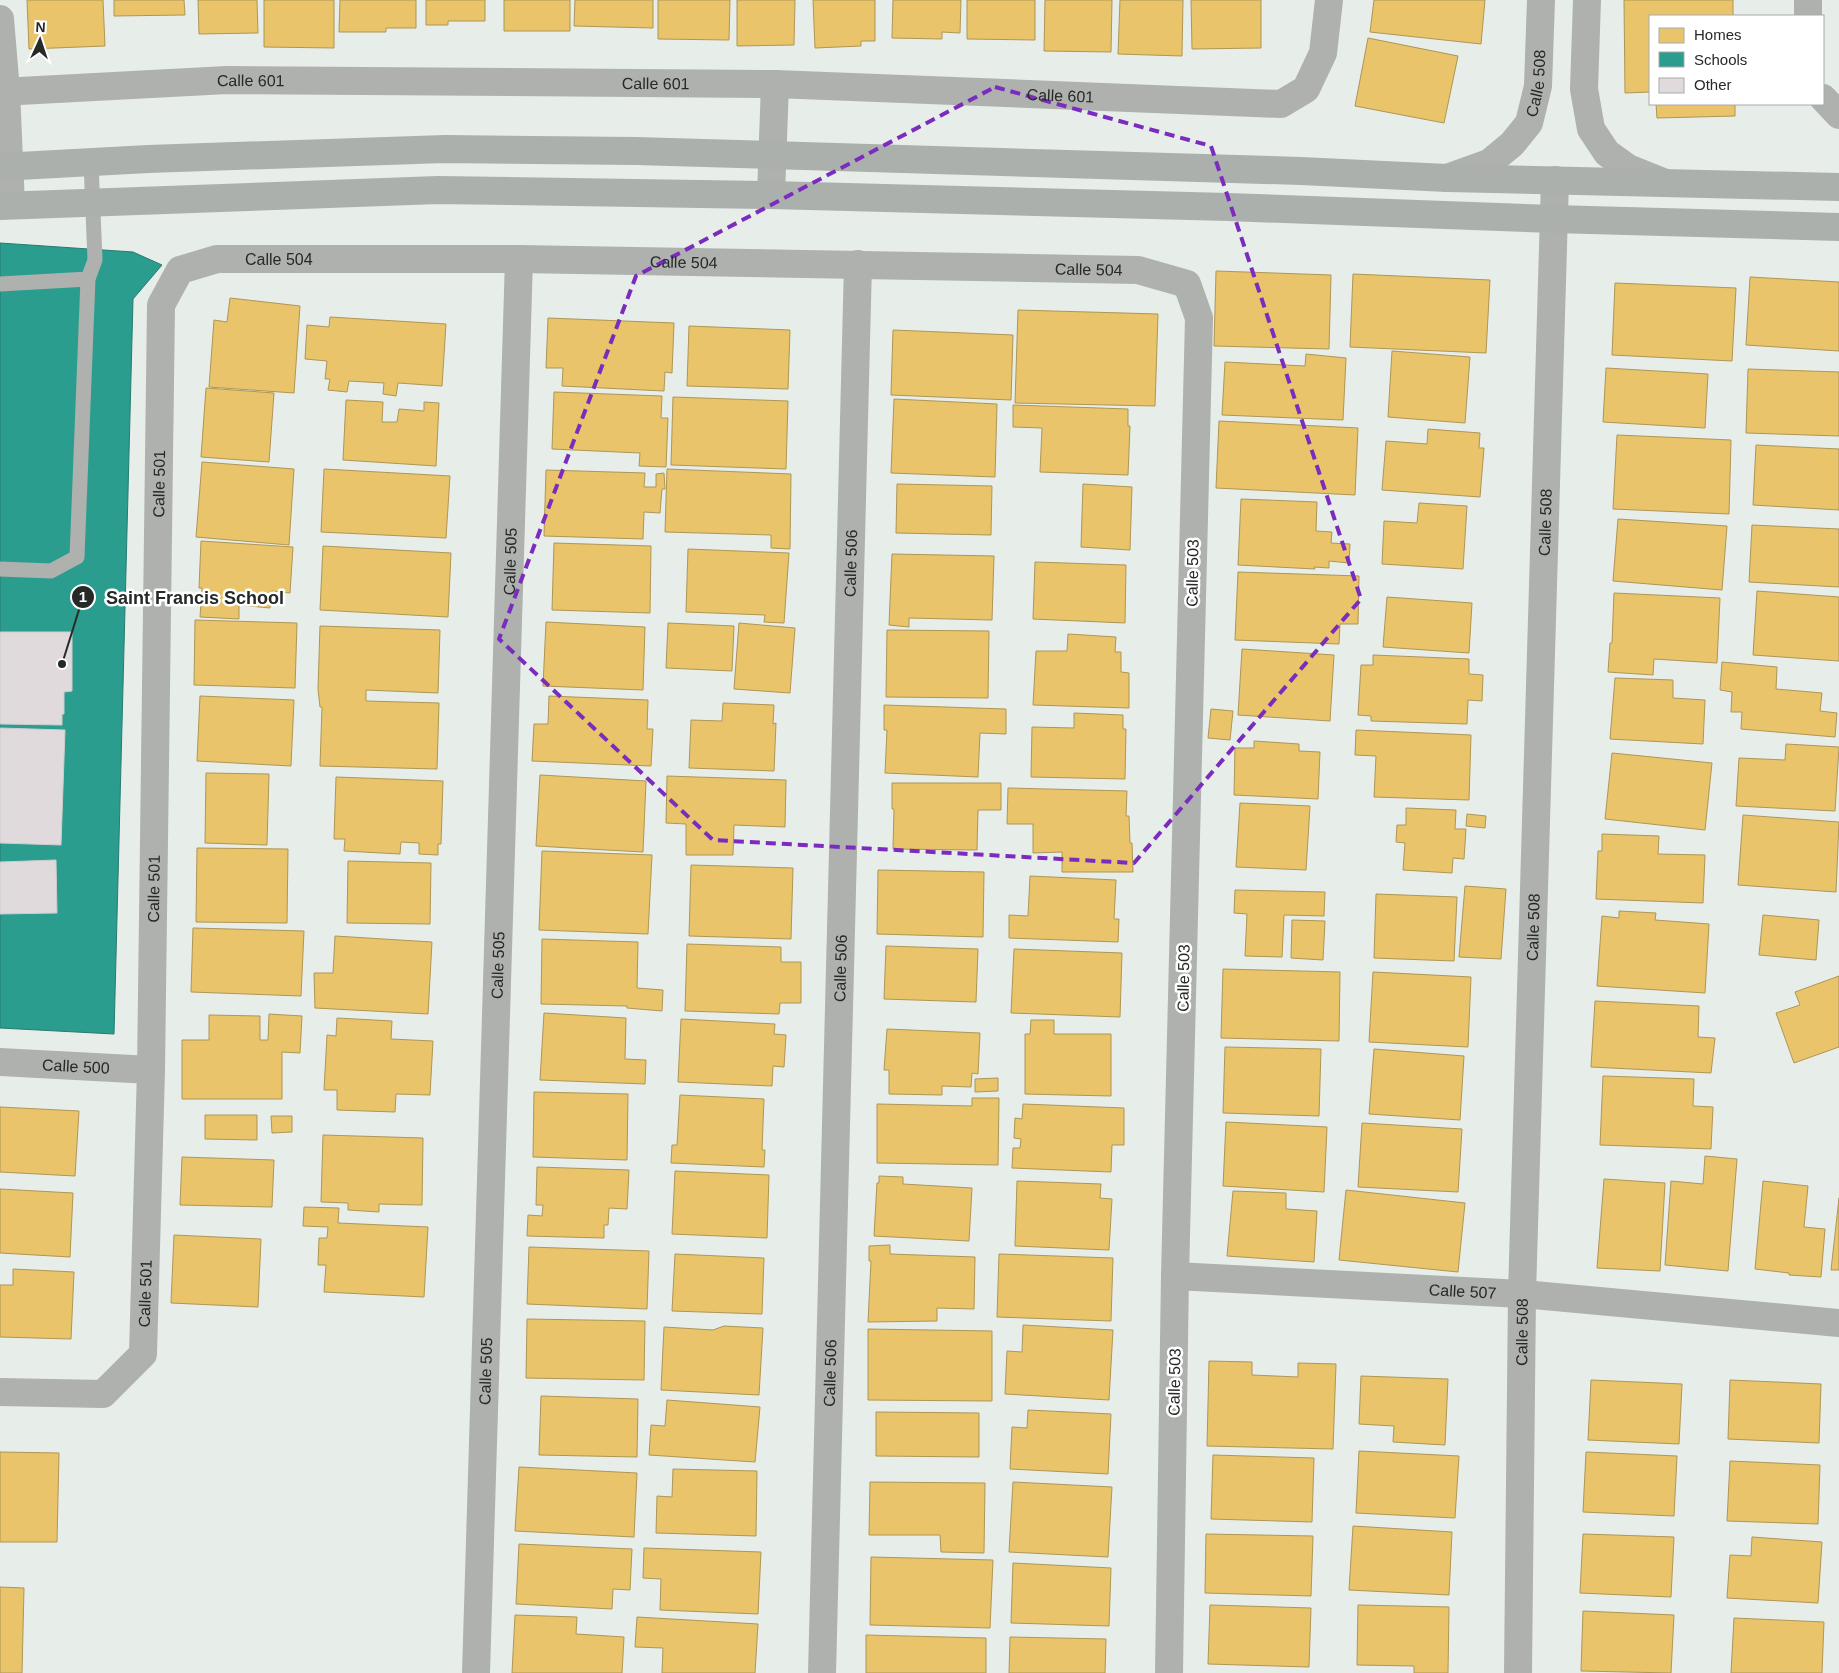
<svg xmlns="http://www.w3.org/2000/svg" width="1839" height="1673" font-family="Helvetica,sans-serif">
  <style>
    .homes { fill: #e9c46a; stroke: #ae9656 }
    .schools { fill: #2a9d8f; stroke: #297a70 }
    .building { fill: #e1dadd; stroke: #cdcdcc }
    .lines { fill: none; stroke-linecap: round; stroke-linejoin: round }
    .lane { stroke: #aeb1ae; stroke-width: 15 }
    .street { stroke: #aeb1ae; stroke-width: 28 }
    .secondary { stroke: #acb0ac; stroke-width: 28 }
    .marked { fill: none; stroke: #7b2cbf; stroke-width: 4; stroke-dasharray: 10 6; stroke-linejoin: round }
    .labels { text-anchor: middle; stroke-width: 5; stroke-linejoin: round; paint-order: stroke }
    .street-label { font-size: 16px; fill: #262a27; stroke: #fff }
    .leader { fill: none; stroke: #262a27; stroke-width: 2 }
    .callout-dot { fill: #262a27; stroke: #fff; stroke-width: 2 }
    .mark-label { font-size: 15px; text-anchor: middle; font-weight: bold; fill: #fff }
    .callout-label { font-size: 18px; text-anchor: middle; font-weight: bold; fill: #262a27; stroke: #fff; stroke-width: 5; stroke-linejoin: round; paint-order: stroke }
  </style>
  <rect width="100%" height="100%" fill="#e7ede8"/>
  <path class="homes" d="M27 0H103L105 46 29 49Z
    M114 0H184L185 15 114 16Z
    M198 0H257L258 33 199 34Z
    M264 0H334V48L264 47Z
    M340 0H416V28H386V32H339Z
    M426 0H485V21H448V25H426Z
    M504 0H570V31H504Z
    M575 0H653V28L574 26Z
    M658 0H730L729 40 658 39Z
    M737 0H795L794 45 737 46Z
    M813 0H875V41H861V46L815 48Z
    M893 0H961L960 33 942 32V39L892 38Z
    M967 0H1035V40L967 39Z
    M1045 0H1112L1111 52 1044 51Z
    M1120 0H1183L1182 56 1118 54Z
    M1191 0H1261V48L1192 49Z
    M1374 0H1485L1481 44 1370 32Z
    M1624 0H1733V16H1650V92L1625 93Z
    M1368 38 1458 56 1444 123 1355 106Z
    M1656 104H1735V116L1657 118Z
    M1216 271 1331 275 1329 349 1214 346Z
    M1353 274 1490 280 1486 353 1350 347Z
    M1750 277 1839 282V351L1746 345Z
    M1615 283 1736 288 1732 361 1612 355Z
    M230 298 300 306 294 393 209 387 214 320 227 322Z
    M1018 310 1158 314 1155 406 1015 403Z
    M330 317 446 324 442 386 398 383 396 396 383 394 384 383 349 381 347 392 328 390 330 379H325L327 361 305 359 307 325 329 327Z
    M548 318 674 323 672 373 665 372 664 391 562 386 563 368H546Z
    M689 326 790 330 788 389 687 386Z
    M893 330 1013 335 1011 400 891 395Z
    M1392 351 1470 357 1465 423 1388 417Z
    M1306 354 1346 358 1343 420 1222 415 1225 362 1305 366Z
    M1606 368 1708 374 1705 428 1603 422Z
    M1748 369 1839 372V436L1746 433Z
    M206 388 274 393 269 462 201 457Z
    M554 392 662 396 661 418H668L666 467 639 466 640 453 552 449Z
    M673 397 788 401 786 469 671 465Z
    M894 399 997 404 995 477 891 473Z
    M346 400 383 402 382 422H397L399 409 424 411V402L439 403 436 466 343 460Z
    M1013 405 1128 409V426H1130L1128 475 1040 472 1042 428 1013 427Z
    M1219 421 1358 428 1355 495 1216 488Z
    M1428 429 1480 433 1479 448H1484L1480 497 1382 490 1386 441 1427 444Z
    M1617 435 1731 440 1729 514 1613 509Z
    M1756 445 1839 449V510L1753 505Z
    M202 462 294 469 289 545 196 537Z
    M324 469 450 476 446 538 321 532Z
    M667 469 791 474 790 549 771 548V535L665 532Z
    M546 470 645 473 644 487H656V474L664 473 665 489H662L660 513 644 512 643 539 544 536Z
    M897 484 992 486 991 535 896 533Z
    M1083 484 1132 487 1130 550 1081 547Z
    M1241 499 1317 502 1316 531 1332 532 1331 543 1350 544 1349 563 1329 561V568L1314 567 1315 569 1238 565Z
    M1419 503 1467 506 1463 569 1382 564 1384 521 1417 523Z
    M1618 519 1727 526 1722 590 1613 581Z
    M1752 525 1839 529V587L1749 582Z
    M201 541 293 547 290 593 272 591 270 608 239 605V619L200 617 202 588H199Z
    M554 543 651 546 650 613 552 610Z
    M323 546 451 553 448 617 320 610Z
    M688 549 789 553 784 623 764 622 765 615 686 612Z
    M892 554 994 556 992 620 909 618V627L889 625Z
    M1035 562 1126 565 1125 623 1033 619Z
    M1238 572 1359 576 1358 624H1340L1339 644 1235 640Z
    M1757 591 1839 597V661L1753 655Z
    M1614 593 1720 598 1717 663 1654 659 1653 675 1608 672 1610 643H1612Z
    M1387 597 1472 603 1469 653 1383 647Z
    M195 620 297 623 295 688 194 685Z
    M546 622 645 627 643 690 543 686Z
    M668 623 734 626 732 671 666 668Z
    M739 623 795 628 790 693 734 689Z
    M320 626 440 630 438 693 366 690V701L439 703 437 769 320 766 322 707H320L318 689Z
    M887 630 989 631 988 698 886 697Z
    M1068 634 1116 637 1115 652H1121V672L1129 673V708L1033 705 1036 651H1067Z
    M1242 649 1334 655 1330 721 1238 715Z
    M1373 655 1469 659V674L1483 675 1482 701 1468 700 1467 724 1371 721V716L1358 715 1361 665H1373Z
    M1722 662 1777 667 1776 689 1822 693 1820 711 1837 713 1835 737 1741 729 1742 712H1731L1732 692 1720 690Z
    M1615 678 1673 680V698L1705 700 1703 744 1610 739Z
    M200 696 294 700 291 766 197 761Z
    M549 696 648 700 647 729H653L651 766 532 761 534 724H548Z
    M723 703 774 705 773 724 776 723 774 771 689 768 691 720 722 721Z
    M884 705 1006 709V734L980 733 978 777 885 773 887 730H884Z
    M1211 709 1233 711 1230 740 1208 738Z
    M1074 713 1123 715V729H1126L1125 779 1031 777 1032 727 1074 728Z
    M1356 730 1471 735 1469 800 1374 797 1376 756 1355 755Z
    M1254 741 1299 744V751L1320 752 1318 799 1234 795 1235 748H1254Z
    M1786 744 1839 747 1835 811 1736 806 1739 758 1785 760Z
    M1612 753 1712 763 1705 830 1605 819Z
    M206 773 269 774 267 845 205 843Z
    M540 775 646 781 643 852 536 846Z
    M667 776 786 780 785 827 734 825 733 855H686V824L666 823Z
    M336 777 443 781 441 844H438V855L419 854V843L401 842 400 854 344 851 345 839H334Z
    M892 783H1001V810H978L977 850 893 849 894 809H892Z
    M1008 788 1127 791 1126 816H1129L1130 843H1132L1133 872H1062V852L1033 853V824H1007Z
    M1240 803 1310 806 1306 870 1236 867Z
    M1406 808 1456 810 1455 829H1466L1464 859 1453 858 1452 873 1403 870 1405 843 1396 842 1397 825H1406Z
    M1467 814 1486 816 1485 828 1466 826Z
    M1743 815 1839 822 1836 892 1738 885Z
    M1602 834 1659 836 1658 854 1705 855 1703 903 1596 899 1598 851H1602Z
    M197 848 288 849 287 923 196 922Z
    M542 851 652 855 648 934 539 930Z
    M348 861 431 863 430 924 347 923Z
    M691 865 793 868 791 939 689 936Z
    M878 870 984 872 983 937 877 934Z
    M1030 876 1116 880 1114 919H1119L1118 942 1009 938V915L1028 916Z
    M1465 886 1506 889 1501 959 1459 957Z
    M1235 890 1325 892 1324 916 1284 915 1282 957 1245 956 1247 914 1234 913Z
    M1376 894 1457 897 1454 961 1374 958Z
    M1619 911 1656 913 1655 920 1709 924 1705 993 1597 986 1602 916 1619 918Z
    M1763 915 1819 920 1816 960 1759 955Z
    M1292 920 1325 921 1323 960 1291 958Z
    M193 928 304 931 301 996 191 992Z
    M335 936 432 942 428 1014 315 1008 314 973H333Z
    M542 939 638 942 637 988 663 990 662 1011 627 1008V1006L541 1004Z
    M687 944 781 947V962H801V1003H780L779 1014 685 1011Z
    M886 946 978 949 976 1002 884 999Z
    M1014 949 1122 953 1120 1017 1011 1013Z
    M1223 969 1340 972 1339 1041 1221 1038Z
    M1373 972 1471 977 1468 1047 1369 1042Z
    M1839 976V1047L1794 1063 1776 1013 1800 1005 1795 992Z
    M1595 1001 1699 1006 1698 1037 1715 1038 1711 1073 1591 1067Z
    M544 1013 626 1018 625 1059 646 1060 645 1084 540 1080Z
    M269 1014 302 1016 300 1053 282 1052V1099H182V1040H209V1015L260 1016V1040H268Z
    M337 1018 392 1021 391 1039 433 1041 430 1095 396 1094 395 1112 337 1110V1090H324L327 1035 336 1036Z
    M681 1019 775 1024 774 1034 786 1035 784 1067 773 1066 772 1086 678 1082Z
    M1031 1020H1054V1034H1111V1096L1025 1094V1034H1030Z
    M887 1029 980 1033 978 1074 972 1073 971 1087 942 1086V1095L889 1094V1070H884Z
    M1225 1047 1321 1049 1319 1116 1223 1113Z
    M1374 1049 1464 1056 1460 1120 1369 1114Z
    M1603 1076 1694 1079 1693 1106 1713 1107 1711 1149 1600 1145Z
    M998 1078V1091L975 1092V1079Z
    M534 1092 628 1094 627 1160 533 1157Z
    M680 1095 764 1099 762 1150H765L764 1167 671 1163 672 1145H677Z
    M972 1098H999L998 1165 877 1163V1104L972 1106Z
    M1023 1104 1124 1108V1145H1112L1111 1172 1012 1168 1013 1148H1020L1021 1139 1014 1138 1015 1118 1022 1119Z
    M0 1107 79 1111 75 1176 0 1172Z
    M205 1115H257V1140L205 1139Z
    M271 1116H292V1132L272 1133Z
    M1226 1122 1327 1127 1324 1192 1223 1186Z
    M1362 1123 1462 1129 1458 1192 1358 1187Z
    M323 1135 423 1138 422 1205 379 1204V1212L348 1210V1203L321 1202Z
    M1705 1156 1737 1159 1728 1271 1665 1265 1671 1181 1703 1184Z
    M182 1157 274 1160 272 1207 180 1205Z
    M537 1167 629 1170 627 1209 609 1208 608 1225H604V1238L527 1236 528 1215 542 1216 543 1205H536Z
    M675 1171 769 1175 767 1238 672 1234Z
    M879 1176 903 1177V1184L972 1188 969 1241 874 1236 877 1183H879Z
    M1604 1179 1665 1183 1660 1271 1597 1268Z
    M1017 1181 1101 1184 1100 1198 1112 1199 1109 1250 1015 1246Z
    M1763 1181 1808 1186 1804 1227 1825 1229 1821 1277 1789 1275V1273L1755 1269Z
    M0 1189 73 1193 70 1257 0 1253Z
    M1346 1190 1465 1203 1458 1272 1339 1260Z
    M1233 1191 1286 1193V1209L1317 1211 1314 1262 1227 1256Z
    M1839 1198V1270H1831Z
    M304 1207 339 1208 338 1223 428 1227 424 1297 324 1292 326 1265H318L319 1238H327L328 1227 303 1226Z
    M174 1235 261 1239 258 1307 171 1303Z
    M890 1245V1254L975 1257 974 1309 937 1308V1321L868 1322 871 1261H869V1246Z
    M529 1247 649 1251 647 1309 527 1304Z
    M675 1254 764 1258 762 1314 672 1311Z
    M999 1254 1113 1258 1111 1321 997 1317Z
    M13 1269 74 1272 71 1339 0 1337V1285H13Z
    M527 1319 645 1321 644 1380 526 1378Z
    M1023 1325 1113 1330 1109 1400 1005 1394 1007 1351 1022 1352Z
    M724 1326 763 1328 759 1395 661 1390 664 1327 713 1330Z
    M868 1329 992 1331V1401L868 1400Z
    M1209 1361 1252 1362V1375L1298 1377V1363L1336 1364 1333 1449 1207 1446Z
    M1361 1376 1448 1379 1445 1445 1393 1442 1394 1426 1359 1424Z
    M1591 1380 1682 1384 1679 1444 1588 1440Z
    M1730 1380 1821 1384 1819 1443 1728 1439Z
    M541 1396 638 1399 637 1457 539 1455Z
    M667 1400 760 1407 755 1462 649 1455 651 1425 665 1426Z
    M1028 1410 1111 1414 1108 1474 1010 1469 1012 1427 1027 1428Z
    M876 1412 979 1413V1457L876 1456Z
    M1359 1451 1459 1456 1455 1518 1356 1513Z
    M0 1452 59 1453 57 1542H0Z
    M1586 1452 1677 1456 1674 1516 1583 1512Z
    M1213 1455 1314 1458 1312 1522 1211 1519Z
    M1730 1461 1820 1465 1818 1524 1727 1521Z
    M519 1467 637 1473 634 1537 515 1531Z
    M673 1469 757 1471 756 1536 656 1533 657 1496 672 1497Z
    M870 1482 985 1483 984 1553 941 1552 940 1535H869Z
    M1013 1482 1112 1487 1108 1557 1009 1552Z
    M1353 1526 1452 1532 1449 1595 1349 1590Z
    M1206 1534 1313 1536 1311 1596 1205 1593Z
    M1583 1534 1674 1537 1671 1597 1580 1593Z
    M1752 1537 1822 1542 1818 1603 1727 1598 1730 1555 1751 1556Z
    M519 1544 632 1549 630 1590 613 1589 612 1609 516 1604Z
    M644 1548 761 1552 758 1614 660 1610 661 1579 643 1578Z
    M871 1557 993 1560 990 1628 870 1625Z
    M1013 1563 1111 1568 1109 1626 1011 1623Z
    M0 1587 24 1588 22 1673H0Z
    M1210 1605 1311 1608 1309 1667 1208 1664Z
    M1358 1605 1449 1607 1448 1673H1414V1666L1357 1665Z
    M1583 1611 1674 1615 1671 1673 1581 1671Z
    M515 1615 577 1617 576 1634 624 1637 622 1673H512Z
    M637 1617 758 1624 755 1673H662L663 1648 635 1647Z
    M1734 1618 1824 1622 1822 1673H1731Z
    M866 1635 986 1638V1673H866Z
    M1010 1637 1106 1639 1105 1673H1009Z"/>
  <path class="schools" d="M0 243 133 252 162 265 133 299 114 1034 0 1028Z"/>
  <path class="building" d="M0 632H72V691L64 692V714H62V725L0 724Z
    M0 728 65 730 61 845 0 843Z
    M56 860 57 913 0 914V862Z"/>
  <g class="lines">
    <path class="lane" d="M0 284 88 279 95 260 91 162
      M0 569 51 571 77 557 88 279"/>
    <g class="street">
      <path d="M1587 0 1584 89 1591 129 1607 153 1628 168 1663 182"/>
      <path d="M1808 0V16"/>
      <path d="M0 19 6 91 11 205"/>
      <path id="s1" d="M0 92 227 80 775 84 1281 104 1306 89 1323 53 1329 0"/>
      <path d="M1823 98 1839 115"/>
      <path id="s2" d="M1447 178 1489 163 1512 144 1529 123 1538 86 1541 0"/>
      <path d="M771 195 775 84"/>
      <path id="s3" d="M0 1062 151 1070"/>
      <path id="s4" d="M1175 1276 1522 1294 1839 1323"/>
      <path id="s5" d="M0 1392 103 1394 143 1354 151 1070 161 305 180 270 217 259H519L1138 270 1187 284 1199 318 1175 1276 1169 1673"/>
      <path id="s6" d="M476 1673 519 259"/>
      <path id="s7" d="M822 1673 858 264"/>
      <path id="s8" d="M1518 1673 1522 1294 1555 180"/>
    </g>
    <path class="secondary" d="M0 167 148 159 445 149 636 151 1301 171 1447 178 1839 187
      M0 206 438 190 771 195 1228 207 1554 219 1839 227"/>
  </g>
  <path class="marked" d="M995 87 1211 146 1361 599 1134 863 713 840 499 639 636 276Z"/>
  <g class="labels">
    <g class="street-label">
      <text dy="6" stroke="none"><textPath href="#s1" startOffset="251">Calle 601</textPath></text>
      <text dy="6" stroke="none"><textPath href="#s2" startOffset="142">Calle 508</textPath></text>
      <text dy="6" stroke="none"><textPath href="#s1" startOffset="656">Calle 601</textPath></text>
      <text dy="6" stroke="none"><textPath href="#s1" startOffset="1061">Calle 601</textPath></text>
      <text dy="6" stroke="none"><textPath href="#s5" startOffset="1349">Calle 504</textPath></text>
      <text dy="6" stroke="none"><textPath href="#s5" startOffset="1754">Calle 504</textPath></text>
      <text dy="6" stroke="none"><textPath href="#s5" startOffset="2159">Calle 504</textPath></text>
      <text dy="6" stroke="none"><textPath href="#s5" startOffset="1030">Calle 501</textPath></text>
      <text dy="6" stroke="none"><textPath href="#s8" startOffset="1151">Calle 508</textPath></text>
      <text dy="6" stroke="none"><textPath href="#s6" startOffset="1112">Calle 505</textPath></text>
      <text dy="6" stroke="none"><textPath href="#s7" startOffset="1110">Calle 506</textPath></text>
      <text transform="translate(1192 573) rotate(-89)" y="6">Calle 503</text>
      <text dy="6" stroke="none"><textPath href="#s5" startOffset="625">Calle 501</textPath></text>
      <text dy="6" stroke="none"><textPath href="#s8" startOffset="746">Calle 508</textPath></text>
      <text dy="6" stroke="none"><textPath href="#s6" startOffset="708">Calle 505</textPath></text>
      <text dy="6" stroke="none"><textPath href="#s7" startOffset="705">Calle 506</textPath></text>
      <text transform="translate(1183 978) rotate(-89)" y="6">Calle 503</text>
      <text dy="6" stroke="none"><textPath href="#s3" startOffset="76">Calle 500</textPath></text>
      <text dy="6" stroke="none"><textPath href="#s4" startOffset="288">Calle 507</textPath></text>
      <text dy="6" stroke="none"><textPath href="#s5" startOffset="220">Calle 501</textPath></text>
      <text dy="6" stroke="none"><textPath href="#s8" startOffset="341">Calle 508</textPath></text>
      <text dy="6" stroke="none"><textPath href="#s6" startOffset="302">Calle 505</textPath></text>
      <text dy="6" stroke="none"><textPath href="#s7" startOffset="300">Calle 506</textPath></text>
      <text transform="translate(1174 1382) rotate(-89)" y="6">Calle 503</text>
    </g>
  </g>
  <path class="leader" d="M62 664L83 597"/>
  <g class="callout-dot">
    <circle cx="62" cy="664" r="5"/>
    <circle cx="83" cy="597" r="12"/>
  </g>
  <g class="mark-label">
    <text x="83" y="602">1</text>
  </g>
  <g class="callout-label">
    <text x="195" y="604">Saint Francis School</text>
  </g>
  <rect x="1649" y="15" width="175" height="90" fill="#ffffff" stroke="#a8aaa9"/>
  <rect x="1659" y="28" width="25" height="15" fill="#e9c46a" stroke="#a8aaa9"/>
  <text x="1694" y="40" font-size="15" fill="#262a27">Homes</text>
  <rect x="1659" y="52" width="25" height="15" fill="#2a9d8f" stroke="#a8aaa9"/>
  <text x="1694" y="65" font-size="15" fill="#262a27">Schools</text>
  <rect x="1659" y="78" width="25" height="15" fill="#e1dadd" stroke="#a8aaa9"/>
  <text x="1694" y="90" font-size="15" fill="#262a27">Other</text>
  <g transform="translate(40 40) rotate(3)" stroke="#ffffff" stroke-width="4" paint-order="stroke">
  <path d="M0-4L9 19L0 12L-9 19Z" fill="#262a27"/>
  <text y="-8" font-size="14" font-weight="bold" text-anchor="middle" fill="#262a27">N</text>
  </g>
</svg>
